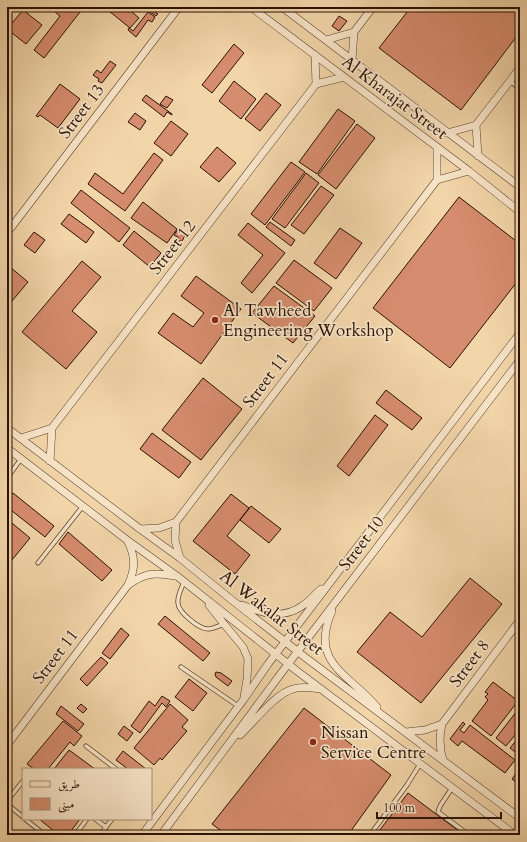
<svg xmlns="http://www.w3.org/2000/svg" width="527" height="842" font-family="Cardo,Amiri,serif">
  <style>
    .building { fill: #d68c6e; stroke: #291105 }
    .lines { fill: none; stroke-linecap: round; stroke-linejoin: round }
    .service-casing { stroke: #5b422e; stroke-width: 5 }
    .minor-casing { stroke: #5b422e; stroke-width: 8 }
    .service { stroke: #f7e4c7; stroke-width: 3.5 }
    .minor { stroke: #f7e4c7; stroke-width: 7 }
    .poi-dot { fill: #8f2418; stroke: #f7e4c7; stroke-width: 1.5 }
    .labels { text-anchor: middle; stroke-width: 3.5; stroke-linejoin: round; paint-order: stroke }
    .street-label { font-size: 17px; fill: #291105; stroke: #f7e4c7 }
    .poi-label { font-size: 17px; fill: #291105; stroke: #f7e4c7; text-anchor: start }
  </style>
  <rect width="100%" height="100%" fill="#f2d5a9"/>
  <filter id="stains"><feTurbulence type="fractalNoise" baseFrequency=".005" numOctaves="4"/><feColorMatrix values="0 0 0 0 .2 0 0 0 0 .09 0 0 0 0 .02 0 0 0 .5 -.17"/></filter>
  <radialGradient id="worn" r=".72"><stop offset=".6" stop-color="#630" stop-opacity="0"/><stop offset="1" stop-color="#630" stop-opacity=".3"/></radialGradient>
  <path class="building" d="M49 7H84L44 58 34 50 60 16Z
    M104 7H126L139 18 130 28Z
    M147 7 158 14 156 16 146 9Z
    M411 7H520V32L461 110 379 48Z
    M23 10 42 25 26 44 7 29Z
    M148 12 155 17 152 22 148 20 136 37 128 30 129 28 133 31Z
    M339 16 347 21 339 31 332 26Z
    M234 44 244 53 212 93 202 85Z
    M110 61 116 65 102 83 98 81 99 79 93 75 97 70 101 73Z
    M234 81 256 99 241 119 219 101Z
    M60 84 80 99 58 128 40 115 38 117 36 116Z
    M266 93 281 105 260 131 245 119Z
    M146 95 172 114V115L167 112 164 117 142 100Z
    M166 96 173 100 167 108 160 104Z
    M338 109 355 121 317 174 299 162Z
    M135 113 146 121 140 130 128 122Z
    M171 121 188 134 171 156 154 143Z
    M357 124 375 138 336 189 318 175Z
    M217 147 236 163 219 182 200 167Z
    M154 153 163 160 125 211 88 184 95 173 123 194Z
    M291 162 305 172 265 225 251 214Z
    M306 173 319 183 285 228 272 219Z
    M321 186 334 195 304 234 291 225Z
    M81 190 130 228 119 242 71 203Z
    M459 197 520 244V278L450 368 373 308Z
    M143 202 177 229 167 243 131 218Z
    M69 214 94 232 86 243 61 224Z
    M270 222 295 240 291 246 266 227Z
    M248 223 285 253 252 293 241 283 263 255 238 235Z
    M340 228 362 243 336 279 314 263Z
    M178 229 186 234 182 241H179L177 240 179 238 174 235Z
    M134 231 161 253 150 267 123 245Z
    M34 232 45 240 35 253 24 245Z
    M294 260 332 288 314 311 276 283Z
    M82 261 101 277 72 311 97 332 66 369 22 332Z
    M10 267 28 282 7 307V271Z
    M196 276 241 309 201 364 158 333 173 313 193 327 204 313 181 296Z
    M274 286 315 316 293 343 252 313Z
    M203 378 242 409 201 460 162 430Z
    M386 390 422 418 412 430 376 403Z
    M375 415 388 425 349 476 337 466Z
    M152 433 191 462 179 478 140 449Z
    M13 493 54 526 45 537 7 507V500Z
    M231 494 249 508 227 536 250 555 235 574 193 541Z
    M251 506 281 529 269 543 240 520Z
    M7 519 30 538 7 566Z
    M68 532 112 570 102 581 59 544Z
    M470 578 502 604 421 703 357 652 390 612 422 637Z
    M165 616 210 653 203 661 158 624Z
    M121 628 129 635 110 659 102 653Z
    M101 657 108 663 87 686 80 679Z
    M216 672 221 673 232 681 228 686 216 677 215 674Z
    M189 679 207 693 193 711 175 697Z
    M493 682 518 701 491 736 472 721 488 700 485 697 488 694 485 692Z
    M162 696 170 701 166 707 162 703 140 733 131 726 149 701 155 706Z
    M81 704 87 709 83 713 77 708Z
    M170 704 188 720 182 727 187 731 162 760 160 758 154 765 134 748Z
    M61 706 84 724 78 731 56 714Z
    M520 707V729L506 746 496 738Z
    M304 708 391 775 348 835H227L212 824Z
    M63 721 82 736 74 746 70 742 48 769H34L27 764Z
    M463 722 465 724 460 730 464 733 470 725 515 760 505 773 462 741 458 746 450 739Z
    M124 726 133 733 127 741 118 734Z
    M520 736V756L510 748Z
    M69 750 95 769H54Z
    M123 751 146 769H128L116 760Z
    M520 768V785L512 779Z
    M408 793 464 835H376Z
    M39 819H80L68 835H59Z"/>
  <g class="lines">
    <defs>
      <path id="service" d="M510 81 520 89
        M7 478 21 459
        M38 563 83 506
        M184 581C182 588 177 596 178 603 178 612 199 629 208 629 213 629 219 626 224 624
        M181 667 238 706
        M86 746 116 769
        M452 788 440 806 438 812 469 835
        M7 801 23 781
        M7 804 23 817
        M25 819 40 831
        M95 819 106 827
        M38 834 40 835
        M75 835 87 819
        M100 835 112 819
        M370 835 407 785 420 764"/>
      <path id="minor" d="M251 7 469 171 520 212
        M282 7 520 187
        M326 40 354 32
        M315 55 316 84
        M352 60 354 32 373 7
        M476 125 478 156
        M447 133 476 125 520 68
        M437 180 469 171
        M7 233 179 7
        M7 428 140 529 180 558 233 601 306 658 520 818
        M21 438 52 428 316 84 344 77
        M7 448 127 540 177 576 297 671 515 835
        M50 461 52 428
        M176 522 175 540 180 558
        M140 529 159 528 176 522 437 180V147
        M128 585C145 573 154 572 174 576
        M209 605 224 624 243 647 248 659 247 679 244 697
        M242 605C262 613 282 620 302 606 309 602 315 594 321 589
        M332 611C309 663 348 673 377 707
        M406 732 425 730 442 724
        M240 735C253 723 276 693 293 689 302 686 312 688 321 689
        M7 745 128 585C135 570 136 558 128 542
        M443 760C439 747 439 737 442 724L520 620
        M142 835 244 699 268 664 520 333
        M161 835 282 672 520 360"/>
    </defs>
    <use href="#service" class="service-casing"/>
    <use href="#minor" class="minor-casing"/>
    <use href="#service" class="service"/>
    <use href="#minor" class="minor"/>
  </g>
  <g class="poi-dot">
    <circle cx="215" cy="320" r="4"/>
    <circle cx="313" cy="742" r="4"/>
  </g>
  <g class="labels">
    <g class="street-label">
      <text transform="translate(395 97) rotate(37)" y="6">Al Kharajat Street</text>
      <text transform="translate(81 111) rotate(-53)" y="6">Street 13</text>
      <text transform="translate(172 247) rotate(-52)" y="6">Street 12</text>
      <text transform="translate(265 380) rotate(-53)" y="6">Street 11</text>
      <text transform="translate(361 543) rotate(-53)" y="6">Street 10</text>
      <text transform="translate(272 612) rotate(38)" y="6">Al Wakalat Street</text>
      <text transform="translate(55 656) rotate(-53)" y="6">Street 11</text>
      <text transform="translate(469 663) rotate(-53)" y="6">Street 8</text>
    </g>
    <g class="poi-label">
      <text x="223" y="316">Al Tawheed<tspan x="223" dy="20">Engineering Workshop</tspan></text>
      <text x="321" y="738">Nissan<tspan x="321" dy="20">Service Centre</tspan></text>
    </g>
  </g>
  <rect width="527" height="842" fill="none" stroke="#f2d5a9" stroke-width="24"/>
  <rect x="8" y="8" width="511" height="826" fill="none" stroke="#291105" stroke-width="2"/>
  <rect x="12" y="12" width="503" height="818" fill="none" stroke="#291105"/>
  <rect x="22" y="768" width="130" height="52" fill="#f7e4c7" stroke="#a59079"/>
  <rect x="30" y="781" width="20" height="6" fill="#f7e4c7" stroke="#a59079"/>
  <text x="58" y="788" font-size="12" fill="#291105">طريق</text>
  <rect x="30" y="798" width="20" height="12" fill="#d68c6e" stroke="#a59079"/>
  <text x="58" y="808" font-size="12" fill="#291105">مبنى</text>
  <path d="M377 812v6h124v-6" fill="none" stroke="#291105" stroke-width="2"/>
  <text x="383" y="812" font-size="12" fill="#291105" stroke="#f7e4c7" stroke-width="3" paint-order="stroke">100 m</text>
  <rect width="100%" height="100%" filter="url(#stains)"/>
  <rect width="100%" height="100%" fill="url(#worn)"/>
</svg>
